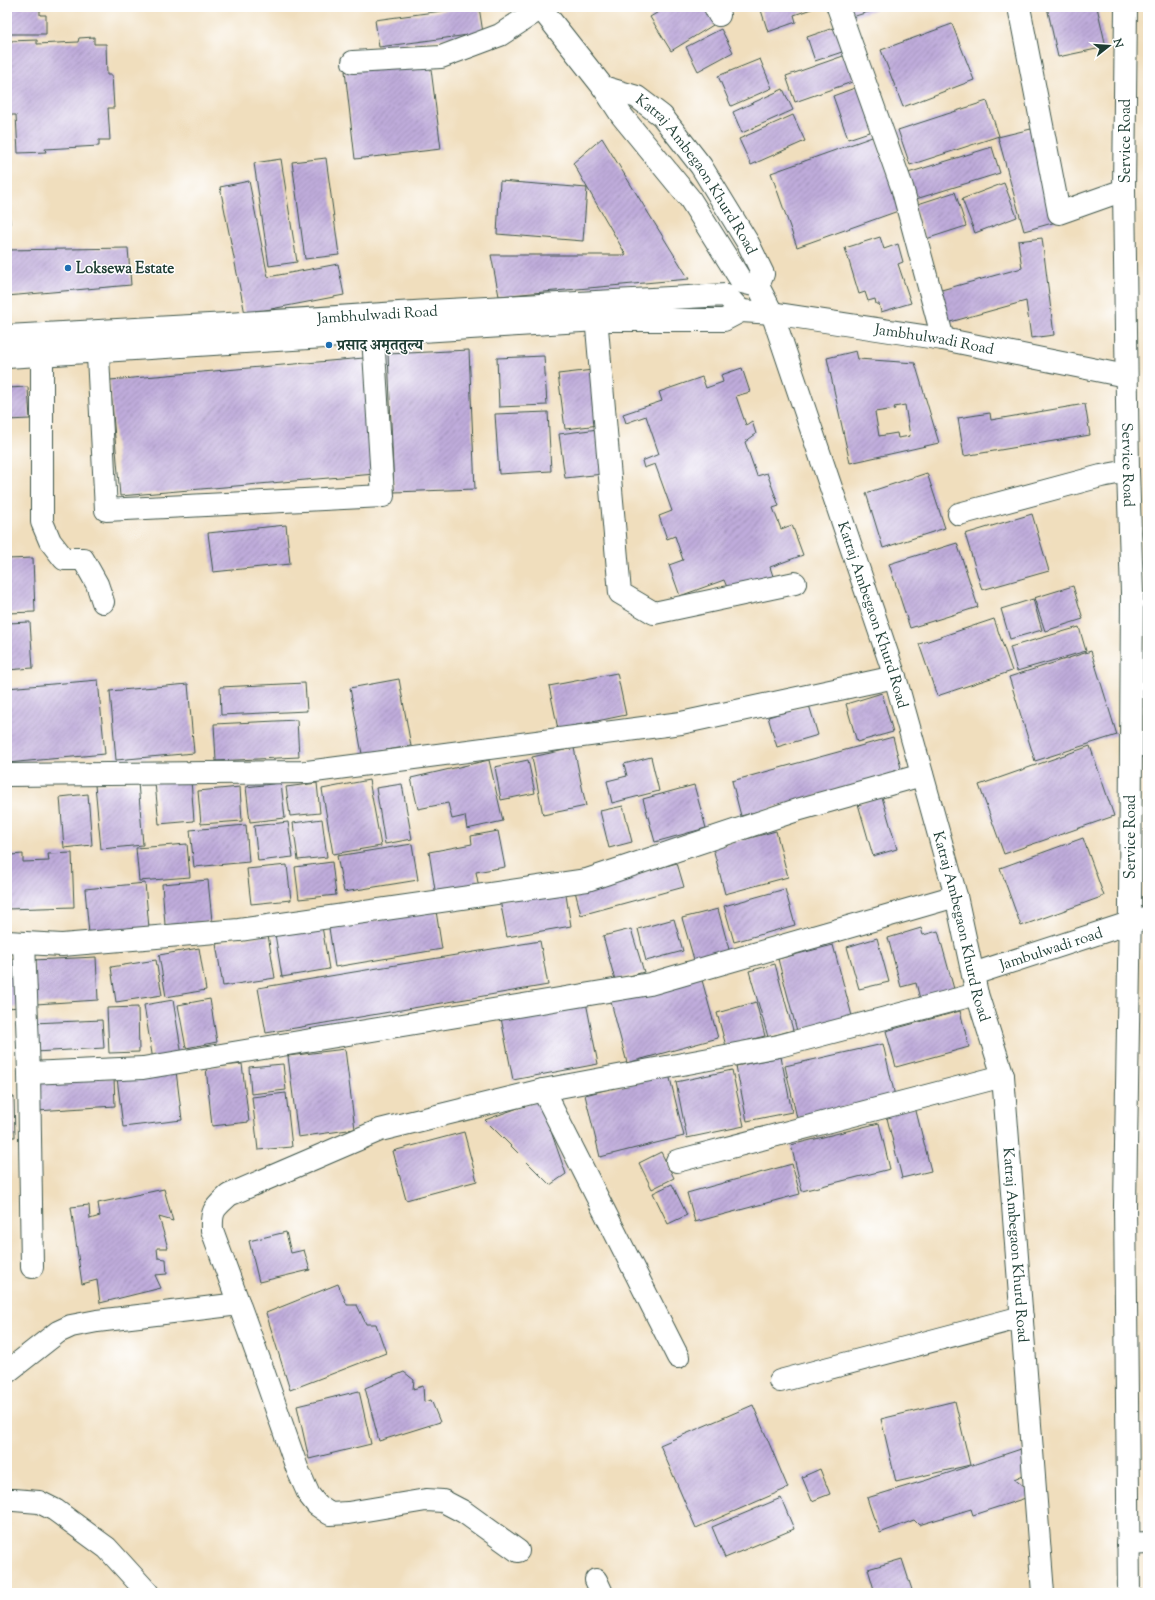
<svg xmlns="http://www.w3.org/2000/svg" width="1155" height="1600" font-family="'Sorts Mill Goudy','Noto Serif Devanagari',serif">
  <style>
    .building { fill: url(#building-hatch); fill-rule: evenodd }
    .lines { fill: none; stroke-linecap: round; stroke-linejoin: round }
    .minor-casing { stroke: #3e5549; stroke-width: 24 }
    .minor { stroke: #fff; stroke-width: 22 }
    .poi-dot { fill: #1f6fb2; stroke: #fff; stroke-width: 1.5 }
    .labels { text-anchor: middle; stroke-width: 3; stroke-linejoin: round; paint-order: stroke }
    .street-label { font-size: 15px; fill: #1f3d34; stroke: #fff }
    .poi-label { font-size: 15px; font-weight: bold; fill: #1f3d34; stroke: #fff; text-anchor: start }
  </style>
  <defs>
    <pattern id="building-hatch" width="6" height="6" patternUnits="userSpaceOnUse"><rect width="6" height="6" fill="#bfacdb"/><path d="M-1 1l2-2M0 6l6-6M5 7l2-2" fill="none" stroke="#9b8db2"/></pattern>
  </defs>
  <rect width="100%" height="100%" fill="#fff"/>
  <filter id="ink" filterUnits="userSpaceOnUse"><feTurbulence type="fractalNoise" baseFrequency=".025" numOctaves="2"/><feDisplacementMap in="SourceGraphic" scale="8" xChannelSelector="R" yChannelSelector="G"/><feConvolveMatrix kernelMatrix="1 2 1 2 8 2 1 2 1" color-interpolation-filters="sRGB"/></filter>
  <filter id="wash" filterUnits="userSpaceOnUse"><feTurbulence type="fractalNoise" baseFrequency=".012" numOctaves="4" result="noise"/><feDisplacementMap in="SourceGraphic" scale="16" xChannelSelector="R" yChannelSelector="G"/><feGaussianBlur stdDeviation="0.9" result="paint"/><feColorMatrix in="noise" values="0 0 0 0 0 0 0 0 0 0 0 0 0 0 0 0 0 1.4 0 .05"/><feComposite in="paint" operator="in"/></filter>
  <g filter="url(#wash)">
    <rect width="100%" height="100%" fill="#f0debd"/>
    <g id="blocks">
      <path class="building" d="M7 7H40V15H46V34H7Z
        M471 7H479L483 33 379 47 375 20Z
        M667 7H709L718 22 671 51 650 17Z
        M760 7H817L794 15 796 22 768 32Z
        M846 7H884L849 18Z
        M1047 7H1097L1106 47 1058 57Z
        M952 24 974 80 903 107 881 50Z
        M836 27 845 51 815 61 807 37Z
        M721 29 733 52 698 71 686 47Z
        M94 37V44H106L107 75H112L114 108H108L110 140H99V146L45 149 46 152 18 153 16 115H7V82H12L9 41 37 40V44L78 42 79 38Z
        M846 55 855 81 795 102 786 76Z
        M760 59 772 88 731 106 718 76Z
        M430 61 441 149 355 159 345 71Z
        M860 86 875 130 848 139 833 96Z
        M783 89 793 110 742 133 733 112Z
        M987 101 999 136 910 165 898 130Z
        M793 115 805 141 751 165 739 139Z
        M1031 129 1056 222 1024 231 998 137Z
        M875 136 901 210 797 247 771 173Z
        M602 138 689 279 499 296 491 255H626L573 163Z
        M992 147 1000 173 916 199 908 173Z
        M326 158 339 255 305 259 292 162Z
        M281 159 297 262 269 266 254 163Z
        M249 181 268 277 338 264 344 295 245 314 220 187Z
        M500 181 587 188 583 241 497 234Z
        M1004 183 1017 217 975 233 962 199Z
        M7 190H8L10 225H7Z
        M955 192 966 226 926 239 915 205Z
        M880 237 884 249 898 244 903 262 898 264 911 303 881 312 879 304H876L875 299 868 301 865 292 859 294 845 248Z
        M1042 238 1054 335 1031 338 1026 301 943 324 934 292 1022 268 1018 241Z
        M128 248 131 285 7 296V250Z
        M469 350 475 489 394 492 388 354Z
        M856 351 858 359 915 363 939 443 850 463 827 358ZM905 405 910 436 898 438 897 433 879 436 875 412 895 409 894 407Z
        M544 356 547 405 499 407 497 358Z
        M364 358 375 474 120 496 110 380Z
        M742 368 750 392 736 396 746 425 752 421 756 434 745 442 757 476 767 473 779 506 773 508 781 529 792 525 803 555 770 567 773 576 729 592 724 580 680 596 669 565 683 560 675 536 667 539 659 516 672 511 655 464 644 468 642 461 659 454 646 416 626 423 623 414 662 401 659 392 702 377 706 388 723 382 721 375Z
        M593 370 599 425 565 429 558 374Z
        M28 387 30 419 7 420V388Z
        M1085 404 1090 435 964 456 958 418 990 413 991 420Z
        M548 412 551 471 499 474 495 414Z
        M598 429 603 474 565 478 559 434Z
        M927 473 945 528 883 548 866 493Z
        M1032 514 1049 571 982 590 965 534Z
        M286 525 290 564 213 572 208 533Z
        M957 543 978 607 910 628 889 564Z
        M33 558 35 612 7 613V559Z
        M1073 586 1083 619 1045 631 1034 598Z
        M1033 599 1042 630 1010 639 1001 609Z
        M994 619 1012 671 937 696 919 644Z
        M30 622 33 668 7 670V623Z
        M1079 627 1086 651 1017 671 1010 647Z
        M1091 651 1117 735 1035 761 1009 677Z
        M617 673 626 715 558 729 549 686Z
        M399 679 411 746 362 754 350 688Z
        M98 680 105 754 7 763V688Z
        M305 683 307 711 221 715 220 687Z
        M188 684 194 753 116 760 110 691Z
        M882 693 893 732 857 742 846 704Z
        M809 705 818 735 777 747 768 717Z
        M297 720 299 757 216 761 214 724Z
        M893 737 902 772 741 816 732 781Z
        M1090 746 1114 816 1004 854 979 785Z
        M574 748 586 806 543 815 532 757Z
        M651 757 659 791 612 803 607 781 627 776 624 764Z
        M489 760 503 821 467 829 465 816 452 819 448 803 418 809 411 778Z
        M528 760 535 793 501 800 495 767Z
        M191 780 194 821 159 824 155 783Z
        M369 780 381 846 333 854 322 789Z
        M138 782 143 845 101 849 95 785Z
        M281 783 285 818 250 822 246 787Z
        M317 783 320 813 290 816 286 787Z
        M402 784 412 839 385 844 376 788Z
        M694 785 706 828 655 842 643 799Z
        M240 787 242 821 201 824 198 791Z
        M88 794 92 845 64 848 60 797Z
        M882 797 897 849 873 856 858 804Z
        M623 806 632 842 609 848 600 811Z
        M322 819 327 857 298 860 293 823Z
        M288 822 293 857 258 861 254 826Z
        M246 825 249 862 194 867 190 830Z
        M498 831 505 867 476 872 479 888 436 896 429 852 472 844 471 836Z
        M776 831 788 877 725 894 713 848Z
        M1083 838 1104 896 1021 926 1000 868Z
        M187 844 190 877 139 881 136 848Z
        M412 844 418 880 344 892 337 856Z
        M72 853 74 907 7 909V862H11V855L23 854V862L49 861 48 854Z
        M332 862 336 895 299 899 295 867Z
        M677 863 684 887 581 915 575 891Z
        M287 865 291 900 251 904 247 869Z
        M208 880 212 921 165 925 162 884Z
        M145 883 149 928 89 934 85 889Z
        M565 889 571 926 507 937 500 900Z
        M785 889 795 925 734 942 724 906Z
        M718 909 730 953 695 963 682 918Z
        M436 911 442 949 335 967 329 928Z
        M674 919 683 951 646 961 638 929Z
        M321 920 329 969 282 977 274 928Z
        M921 928 923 935 938 931 954 989 920 999 916 983 901 987 888 938Z
        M631 929 644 972 615 980 603 936Z
        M268 935 275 978 223 986 216 944Z
        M877 938 889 982 859 989 847 947Z
        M540 941 548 985 266 1033 258 988Z
        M833 945 852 1016 797 1031 778 959Z
        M199 948 206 990 166 997 159 955Z
        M96 957 98 1000 36 1004 33 960Z
        M7 959H19L20 1007 7 1008Z
        M156 960 162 995 116 1002 111 967Z
        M775 964 793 1030 768 1037 749 971Z
        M700 973 718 1038 627 1063 610 998Z
        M210 999 217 1042 186 1048 178 1005Z
        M173 1000 182 1055 153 1060 144 1005Z
        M586 1002 598 1064 513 1080 501 1018Z
        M756 1002 765 1036 726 1046 717 1013Z
        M138 1007 139 1052 109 1053 107 1008Z
        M960 1011 969 1047 896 1067 886 1031Z
        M102 1020 104 1048 35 1052 33 1023Z
        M883 1044 895 1096 797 1118 785 1066Z
        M345 1049 355 1129 298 1137 288 1056Z
        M781 1057 792 1112 747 1121 736 1066Z
        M242 1064 249 1122 212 1126 206 1068Z
        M283 1064 286 1090 251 1094 249 1067Z
        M732 1070 744 1126 687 1138 676 1082Z
        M176 1071 182 1120 123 1127 117 1078Z
        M669 1074 684 1136 600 1157 585 1095Z
        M36 1077 114 1078 115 1106 37 1111Z
        M286 1093 292 1147 258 1150 252 1097Z
        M7 1097H14L15 1137H7Z
        M540 1100 566 1174 550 1185 485 1120Z
        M915 1107 931 1171 902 1178 886 1114Z
        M879 1123 890 1169 802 1191 791 1145Z
        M464 1132 477 1181 406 1200 393 1151Z
        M661 1152 674 1178 652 1189 639 1163Z
        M792 1164 800 1194 695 1222 687 1193Z
        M672 1184 687 1215 668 1224 653 1193Z
        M164 1189 173 1221 159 1217 168 1248H157L158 1258 166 1259 167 1274 155 1275 161 1288 100 1303 97 1280 82 1284 71 1207 89 1205 90 1219 100 1216 98 1203Z
        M286 1232 291 1253 304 1250 310 1270 259 1282 249 1241Z
        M338 1284 347 1305H357L366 1324H376L386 1353 290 1390 266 1313Z
        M404 1372 414 1380 413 1389 423 1386 424 1402 431 1400 440 1422 379 1441 365 1388Z
        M359 1391 371 1444 309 1459 297 1406Z
        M955 1401 970 1465 896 1482 881 1419Z
        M753 1405 788 1488 696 1528 660 1445Z
        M1021 1449 1030 1472 1014 1479 1035 1495 973 1515 971 1509 919 1525 914 1520 880 1533 873 1516 867 1498 927 1480Z
        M820 1469 830 1494 812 1501 802 1477Z
        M781 1498 794 1529 725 1558 712 1527Z
        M902 1559 913 1593H875L868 1569Z"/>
    </g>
  </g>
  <g filter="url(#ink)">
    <use href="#blocks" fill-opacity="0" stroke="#3e5549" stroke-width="1"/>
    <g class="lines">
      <defs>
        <g id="minor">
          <path id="s1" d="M540 7 603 87 622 116 690 199 742 282 758 286 772 313 895 677 956 896 977 994 1003 1076 1043 1593"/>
          <path d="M715 7 719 15"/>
          <path d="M838 7 902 187 943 339"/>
          <path d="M1019 7 1059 213 1124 190"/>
          <path id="s2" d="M1126 7 1124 190 1128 471 1132 593 1130 905 1125 1206 1129 1593"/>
          <path d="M353 62 441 57 500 35 541 8"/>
          <path id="s3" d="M603 87 637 97 662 116 701 166 748 243 763 274 758 286"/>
          <path d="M595 305 620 593 654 613 795 583"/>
          <path id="s4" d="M7 336 228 324 430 311 726 295 741 311"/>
          <path d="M97 337 106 510 383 496 372 320"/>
          <path d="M40 340 42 355V522L50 541 64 559H83L97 584 103 602"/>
          <path id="s5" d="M7 357 597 320H724L741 311 772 313 943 339 1126 376"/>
          <path d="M959 514 1101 476 1128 471"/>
          <path d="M7 775 307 772 681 723 895 677"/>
          <path d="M7 942 62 945 239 930 587 880 797 810 922 775"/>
          <path d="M24 943 29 1073 143 1068 650 984 956 896"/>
          <path id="s6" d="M973 974 1148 917"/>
          <path d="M29 1073 32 1267"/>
          <path d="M543 1090 678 1357"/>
          <path d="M677 1161 1003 1076"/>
          <path d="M7 1372 58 1332 71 1326 97 1321 239 1304"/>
          <path d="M780 1381 1022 1317"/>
          <path d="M7 1500H14L39 1502 55 1510 107 1548 148 1593"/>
          <path d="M1128 1544 1148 1543"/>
          <path d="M518 1551 464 1512 443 1501 426 1500 348 1513 330 1514 317 1505 309 1495 297 1468 260 1362 212 1230C211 1209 215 1208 229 1195L380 1130 543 1090 779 1046 977 994"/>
          <path d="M596 1580 602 1593"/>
        </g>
      </defs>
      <use href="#minor" class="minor-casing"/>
      <use href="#minor" class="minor"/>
    </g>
  </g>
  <g class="poi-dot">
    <circle cx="68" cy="268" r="4"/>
    <circle cx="329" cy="345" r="4"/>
  </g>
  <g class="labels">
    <g class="street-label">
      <text transform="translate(1125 141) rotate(-90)" y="5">Service Road</text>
      <text dy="5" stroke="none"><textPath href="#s3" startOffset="134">Katraj Ambegaon Khurd Road</textPath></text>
      <text dy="5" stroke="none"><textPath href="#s4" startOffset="371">Jambhulwadi Road</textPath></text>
      <text dy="5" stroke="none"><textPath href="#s5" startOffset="933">Jambhulwadi Road</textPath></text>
      <text dy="5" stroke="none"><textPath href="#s2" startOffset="458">Service Road</textPath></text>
      <text dy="5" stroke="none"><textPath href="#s1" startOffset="707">Katraj Ambegaon Khurd Road</textPath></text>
      <text transform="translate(1130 837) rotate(-90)" y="5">Service Road</text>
      <text dy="5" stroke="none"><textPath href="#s1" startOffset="1031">Katraj Ambegaon Khurd Road</textPath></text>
      <text dy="5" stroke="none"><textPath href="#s6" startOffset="82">Jambulwadi road</textPath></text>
      <text dy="5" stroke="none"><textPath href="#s1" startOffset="1356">Katraj Ambegaon Khurd Road</textPath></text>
    </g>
    <g class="poi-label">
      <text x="76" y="273">Loksewa Estate</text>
      <text x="337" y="350">प्रसाद अमृततुल्य</text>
    </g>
  </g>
  <rect width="1155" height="1600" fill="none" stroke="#fff" stroke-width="24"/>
  <g transform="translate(1109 46) rotate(73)" stroke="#ffffff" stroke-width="3" paint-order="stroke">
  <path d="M0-3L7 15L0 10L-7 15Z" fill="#1f3d34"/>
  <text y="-6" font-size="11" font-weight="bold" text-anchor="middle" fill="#1f3d34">N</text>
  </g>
</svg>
